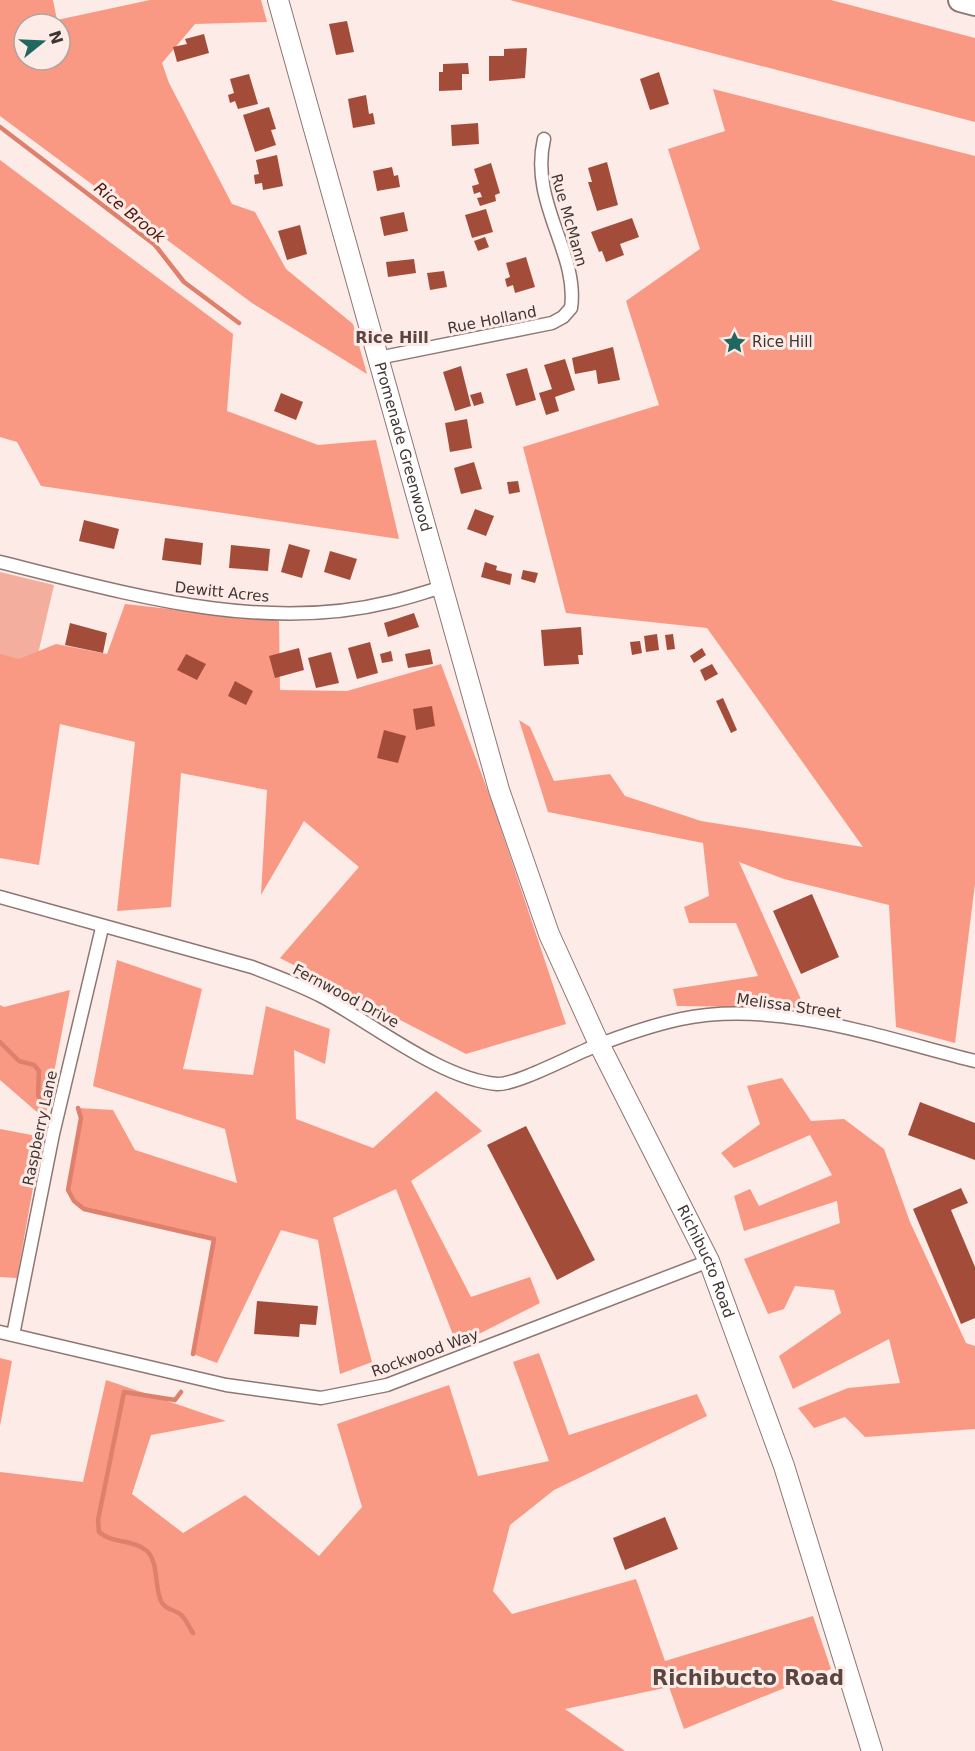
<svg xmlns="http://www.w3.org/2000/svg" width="975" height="1751" font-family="'DejaVu Sans',sans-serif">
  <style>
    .green { fill: #f3ae9e }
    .forest { fill: #f99984; fill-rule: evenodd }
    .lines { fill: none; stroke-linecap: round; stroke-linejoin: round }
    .stream { stroke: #dd806c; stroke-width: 4.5 }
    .building { fill: #a34c3a }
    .street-casing { stroke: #8f7671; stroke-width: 15 }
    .primary-casing { stroke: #8f7671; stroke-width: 22 }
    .highway-casing { stroke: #8f7671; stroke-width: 26 }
    .street { stroke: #fff; stroke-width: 12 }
    .primary { stroke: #fff; stroke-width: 20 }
    .highway { stroke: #fff; stroke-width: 22 }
    .labels { text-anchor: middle; stroke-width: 6; stroke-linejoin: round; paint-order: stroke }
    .street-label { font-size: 15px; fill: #403532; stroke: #fcebe7 }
    .poi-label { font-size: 15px; fill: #403532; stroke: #fcebe7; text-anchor: start }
    .water-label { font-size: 16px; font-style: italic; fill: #4f1509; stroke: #fcebe7 }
    .neighbourhood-label { font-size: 16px; font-weight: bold; fill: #5b4540; stroke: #fcebe7 }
    .district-label { font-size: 21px; font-weight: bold; fill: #5b4540; stroke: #fcebe7 }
  </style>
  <rect width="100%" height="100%" fill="#fcebe7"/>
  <path class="green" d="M0 572 54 585 32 680 0 672Z"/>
  <path class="forest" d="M0 0H53L57 20 150 0H261L267 22 195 24 162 63 169 83 232 204 255 212 286 269 353 324 367 374 252 303 0 116ZM24 24H60V60H24Z
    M510 0H831L975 38V122Z
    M713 89 975 156V884L955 1043 896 1027 889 905 784 879 739 862 805 1008 677 1006 673 989 758 976 736 923H689L684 907 709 896 703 843 548 812 519 720 530 727 554 781 610 774 625 796 701 821 863 847 707 628 566 613 523 447 659 405 626 301 700 249 668 149 725 131Z
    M0 160 233 334 227 411 318 445 376 440 399 539 41 486 17 442 0 437Z
    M125 604 279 621 280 690 347 691 441 664 493 805 566 1024 466 1054 280 958 359 867 304 821 261 895 267 790 181 773 171 907 117 911 135 742 60 724 39 865 0 858V654L19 659 56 644 107 654Z
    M117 960 202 989 183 1069 253 1075 266 1006 330 1029 325 1064 294 1050 296 1119 373 1148 436 1091 482 1131 411 1181 471 1297 530 1277 540 1303 457 1345 396 1189 333 1218 372 1362 340 1374 318 1240 281 1230 217 1363 193 1354 214 1239 84 1209 74 1201 68 1190 81 1118 78 1108 113 1110 135 1150 237 1183 225 1129 93 1086Z
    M70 990 45 1119 0 1080V1005L4 1007Z
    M782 1078 811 1121 844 1119 884 1149 910 1222 966 1343 975 1346V1429L865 1437 845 1417 814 1428 798 1408 848 1388 900 1383 889 1339 793 1389 779 1356 841 1313 834 1290 795 1286 784 1309 768 1314 744 1259 840 1223 837 1201 744 1231 734 1196 750 1189 759 1206 832 1175 810 1135 734 1168 721 1153 760 1124 747 1086Z
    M0 1129 42 1137 17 1278 0 1277Z
    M539 1353 569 1435 697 1394 707 1416 554 1490 510 1525 493 1591 512 1614 636 1579 665 1661 813 1616 831 1669 684 1729 669 1687 565 1709 625 1751H0V1472L83 1482 106 1380 226 1421 151 1435 132 1494 183 1533 245 1495 319 1556 362 1507 337 1424 449 1385 478 1476 549 1461 513 1362Z
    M0 1358 12 1361 0 1426Z"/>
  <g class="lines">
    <path class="stream" d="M0 127 155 245 184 282 239 323
      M0 1042 19 1061 34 1065 39 1071 38 1095 41 1100
      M78 1108 81 1118 68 1190 74 1201 84 1209 214 1239 193 1354
      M181 1392 175 1400 124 1392 98 1520 99 1532C113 1544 133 1539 147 1551 159 1563 154 1586 161 1601 164 1609 173 1609 180 1614 185 1617 189 1627 193 1633"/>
  </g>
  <path class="building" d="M347 21 354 52 336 55 329 24Z
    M204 34 209 53 177 62 173 47 187 44 185 39Z
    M527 48 525 78 489 81V56H504V49Z
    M468 63 469 74H462V90L439 91V72H443V64Z
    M659 72 669 104 650 110 640 79Z
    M249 74 258 104 238 109 235 101 230 103 228 95 234 93 230 79Z
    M366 95 369 114 373 113 375 124 353 128 348 99Z
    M269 107 276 129 271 130 276 145 255 152 243 115Z
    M478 123 479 144 452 146 451 125Z
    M277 155 283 186 263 190 262 183 255 184 254 175 259 174 256 160Z
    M607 162 618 205 597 211 588 182H592L588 168Z
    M491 163 500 193 495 195 496 201 480 206 477 198 482 197 480 192 474 194 472 186 479 184 474 169Z
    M392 167 394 176 398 175 400 187 377 191 373 171Z
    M486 209 493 232 472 238 465 215Z
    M404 212 408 231 384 236 380 217Z
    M632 218 639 237 620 244 624 255 606 262 602 251 599 252 591 232Z
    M300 225 307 254 287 260 278 231Z
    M485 237 489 247 478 251 474 241Z
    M526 257 535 287 515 293 513 285 507 287 505 279 510 277 506 263Z
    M414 259 416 273 388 277 386 262Z
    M444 271 447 287 430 290 427 273Z
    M613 347 620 380 598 384 596 370 575 374 572 358Z
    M565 359 575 390 555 397 559 411 546 415 539 393 552 389 544 365Z
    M461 366 471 406 455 411 443 372Z
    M527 368 536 400 516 406 506 374Z
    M481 392 484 403 474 406 470 395Z
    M281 393 303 402 296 420 274 411Z
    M467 419 472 448 450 452 445 423Z
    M474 462 482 489 461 494 454 468Z
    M518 481 520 492 509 494 507 482Z
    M475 509 494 516 486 536 467 529Z
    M84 520 119 529 114 549 79 541Z
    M165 538 203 543 201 565 162 560Z
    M289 544 310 550 302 578 281 572Z
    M231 545 270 549 268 571 229 568Z
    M330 551 357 559 350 580 324 572Z
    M485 562 497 566 496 570 512 574 510 585 481 577Z
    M523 570 538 573 535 583 521 579Z
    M414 613 419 627 388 637 384 623Z
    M70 623 107 633 103 653 65 645Z
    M581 627 583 655H578L579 664 544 666 541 630Z
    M657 634 659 650 646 652 644 636Z
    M673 634 675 649 667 650 665 635Z
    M640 641 642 653 632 655 630 642Z
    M370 642 378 673 357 679 348 648Z
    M299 648 304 670 275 678 269 656Z
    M702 648 706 655 694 663 690 656Z
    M430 649 433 664 408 668 405 654Z
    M391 651 393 661 382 663 380 654Z
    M331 652 339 683 316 688 308 658Z
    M186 654 206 664 197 680 177 670Z
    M712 664 718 674 705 681 700 670Z
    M235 681 253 691 246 705 228 696Z
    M723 698 737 730 731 733 716 701Z
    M432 706 435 726 416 730 413 709Z
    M384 730 406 736 398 763 377 758Z
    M812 894 839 957 801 974 773 911Z
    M920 1102 975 1123V1160L908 1135Z
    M526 1126 595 1260 557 1280 487 1145Z
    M961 1188 968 1203 951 1210 975 1267V1318L961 1324 913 1209Z
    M257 1301 318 1306 316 1325 300 1324 299 1337 254 1334Z
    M665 1517 678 1549 625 1570 613 1538Z"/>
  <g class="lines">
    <defs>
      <path id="street" d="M378 358 552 323 563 317 571 308C579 253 529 203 544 139
        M0 562C125 593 261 634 390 602 408 598 425 592 443 587
        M0 897 252 967C276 976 300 985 323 997 373 1024 441 1079 497 1084 517 1085 576 1053 598 1045 624 1035 653 1025 681 1019 775 999 883 1038 975 1061
        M0 1332 226 1385 321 1398 387 1385 709 1261
        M13 1335 53 1134 102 928"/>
      <g id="primary">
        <path id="s1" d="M278 0 499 790 549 934 599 1044 709 1261 784 1466 872 1751"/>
      </g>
      <path id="highway" d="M960 0 975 4"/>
    </defs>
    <use href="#street" class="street-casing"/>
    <use href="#primary" class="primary-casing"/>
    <use href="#highway" class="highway-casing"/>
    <use href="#street" class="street"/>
    <use href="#primary" class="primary"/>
    <use href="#highway" class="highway"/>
  </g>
  <defs>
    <symbol id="sight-bare" viewBox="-9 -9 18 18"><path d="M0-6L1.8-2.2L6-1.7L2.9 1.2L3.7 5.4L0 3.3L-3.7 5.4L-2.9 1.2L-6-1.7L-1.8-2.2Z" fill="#20685f" stroke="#fcebe7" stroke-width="2.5" paint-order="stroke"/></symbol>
  </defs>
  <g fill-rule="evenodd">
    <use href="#sight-bare" x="718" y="326" width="33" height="33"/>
  </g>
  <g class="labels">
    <g class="street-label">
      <text transform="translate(569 220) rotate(74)" y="5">Rue McMann</text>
      <text transform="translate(492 320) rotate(-11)" y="5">Rue Holland</text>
      <text dy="5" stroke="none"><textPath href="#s1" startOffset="464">Promenade Greenwood</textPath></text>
      <text transform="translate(222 592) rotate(6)" y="5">Dewitt Acres</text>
      <text transform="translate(346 996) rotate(28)" y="5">Fernwood Drive</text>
      <text transform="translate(789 1006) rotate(8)" y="5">Melissa Street</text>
      <text transform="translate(40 1128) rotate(-78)" y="5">Raspberry Lane</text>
      <text dy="5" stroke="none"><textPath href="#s1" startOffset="1336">Richibucto Road</textPath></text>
      <text transform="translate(425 1353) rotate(-20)" y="5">Rockwood Way</text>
    </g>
    <g class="poi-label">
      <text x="752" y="347">Rice Hill</text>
    </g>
    <g class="water-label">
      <text transform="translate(130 212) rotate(39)" y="6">Rice Brook</text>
    </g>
    <g class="neighbourhood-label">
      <text x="392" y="343">Rice Hill</text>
    </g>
    <g class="district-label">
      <text x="748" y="1685">Richibucto Road</text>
    </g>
  </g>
  <g transform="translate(42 42) rotate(72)"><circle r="28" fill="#fcebe7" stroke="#b1a29f" stroke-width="1.5"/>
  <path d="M0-4.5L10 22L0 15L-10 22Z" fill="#20685f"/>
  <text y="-9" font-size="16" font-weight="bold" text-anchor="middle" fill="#403532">N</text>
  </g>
</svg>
